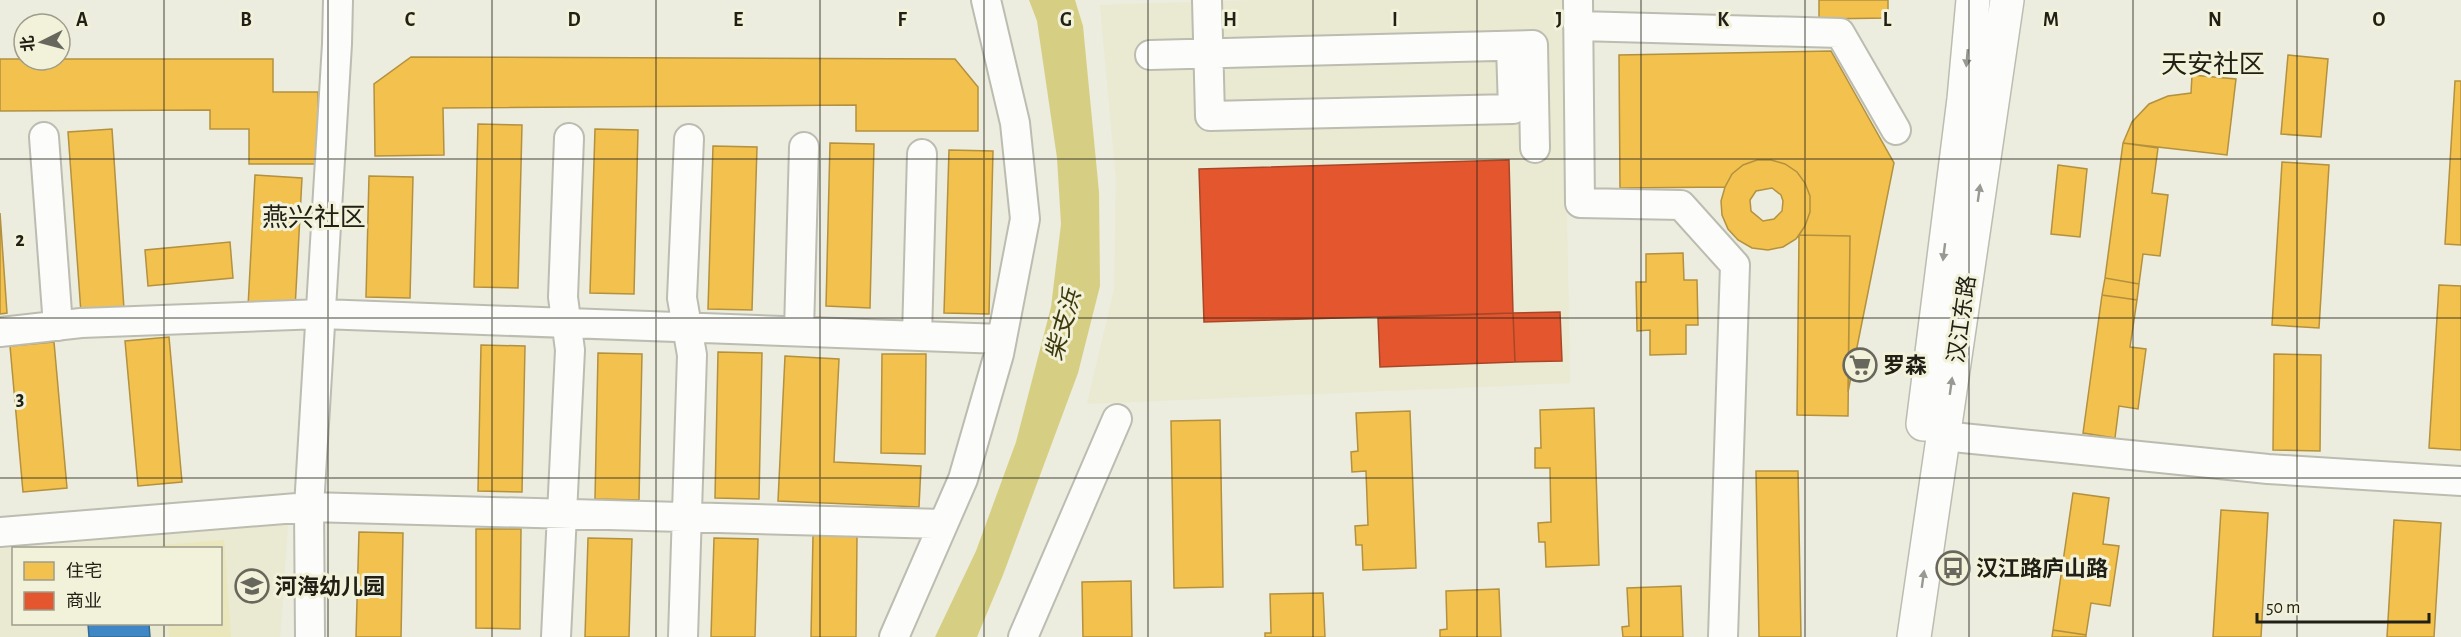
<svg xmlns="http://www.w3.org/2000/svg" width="2461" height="637" font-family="'Alegreya Sans','Noto Sans SC',sans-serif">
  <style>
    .built { fill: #eae9d1; fill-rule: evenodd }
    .green { fill: #eae7bc }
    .water { fill: #d6cf83 }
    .homes { fill: #f2c14e; stroke: #b3913e; stroke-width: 1.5; fill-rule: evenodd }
    .shops { fill: #e4572e; stroke: #a94627; stroke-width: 1.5 }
    .schools { fill: #3f88c5; stroke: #366991; stroke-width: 1.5 }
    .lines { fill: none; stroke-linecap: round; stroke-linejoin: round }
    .minor-casing { stroke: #bcbcb1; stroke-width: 32 }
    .major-casing { stroke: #bcbcb1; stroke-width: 36 }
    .minor { stroke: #fcfcfa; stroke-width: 28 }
    .major { stroke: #fcfcfa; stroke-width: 33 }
    .oneway { fill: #999994 }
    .grid { fill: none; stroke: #202017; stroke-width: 1.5; stroke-opacity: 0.55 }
    .labels { text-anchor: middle; stroke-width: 6; stroke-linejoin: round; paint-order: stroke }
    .street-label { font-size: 22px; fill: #202017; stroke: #f2f1d9 }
    .poi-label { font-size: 22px; font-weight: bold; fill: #202017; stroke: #f2f1d9; text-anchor: start }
    .water-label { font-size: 24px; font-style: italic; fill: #3d380c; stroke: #f2f1d9 }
    .quarter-label { font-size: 26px; fill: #202017; stroke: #f2f1d9 }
    .grid-label { font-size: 20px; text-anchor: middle; font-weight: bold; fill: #202017; stroke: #f2f1d9; stroke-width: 6; stroke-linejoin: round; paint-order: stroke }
  </style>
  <rect width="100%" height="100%" fill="#ececdf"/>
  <path class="built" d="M1259 0H1563L1570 383 1087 404 1114 290 1116 180 1100 5Z
    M288 524 280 637H0V549ZM14 548H220V624H14Z"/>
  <path class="green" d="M224 540 231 637H169L168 624H220V548H162V545Z"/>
  <path class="water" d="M1029 0H1075L1083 26 1099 192 1100 286 1078 373 1003 575 977 637H935L976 551 1016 442 1051 307 1061 224 1057 158 1037 21Z"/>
  <path class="homes" d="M1819 0H1888V18L1819 19Z
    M1831 51 1894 163 1848 392 1850 236 1799 235 1805 226 1810 212V196L1805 183 1797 172 1785 164 1771 160H1757L1743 165 1732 174 1725 187 1620 188 1619 55Z
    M2288 55 2328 59 2321 137 2281 134Z
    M411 57 955 59 978 87V131H856V105L443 108 444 155 375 156 374 84Z
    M0 59H273V92H318L319 164H249V129H210V110L0 111Z
    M2192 75 2236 79 2227 155 2123 143 2132 122 2149 104 2168 96 2191 93Z
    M2455 81H2461V245L2445 244Z
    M478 124 522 125 518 288 474 287Z
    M112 129 124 309 81 313 68 132Z
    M595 129 638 130 634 294 590 293Z
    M830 143 874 144 870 308 826 306Z
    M2123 143 2158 148 2152 193 2168 195 2160 256 2143 254 2139 284 2105 278Z
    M713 146 757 147 752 310 708 309Z
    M949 150 993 151 989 314 944 313Z
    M1757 160H1771L1785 164 1797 172 1805 183 1810 196V212L1805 226 1796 239 1783 247 1768 250 1752 248 1738 240 1728 229 1722 215 1721 201 1725 187 1732 174 1743 165ZM1772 188 1781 195 1783 201 1782 211 1774 219 1763 221 1751 211 1750 200 1756 191Z
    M2282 162 2329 165 2319 328 2272 325Z
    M2058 165 2087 169 2080 237 2051 234Z
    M255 175 302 178 295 309 248 307Z
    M369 176 413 177 410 298 366 297Z
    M0 213 7 313 0 314Z
    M1799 235 1850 236 1848 416 1797 415Z
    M230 242 233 278 148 286 145 250Z
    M1683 253 1684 280H1697L1698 325H1686V354L1650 355V330L1637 331 1636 282H1646V254Z
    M2105 278 2139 284 2137 300 2102 295Z
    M2439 285 2461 286V450L2429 448Z
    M2102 295 2137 300 2130 347 2146 349 2138 409 2119 406 2115 438 2083 433Z
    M169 337 182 482 138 486 125 341Z
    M54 342 67 488 23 492 10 346Z
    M481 345 525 346 522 492 478 491Z
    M718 352 762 353 759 499 715 498Z
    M598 353 642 354 639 500 595 499Z
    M882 354H926L925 454 881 453Z
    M2274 354 2321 355 2320 451 2273 450Z
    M785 356 839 359 834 462 921 466 919 507 778 501Z
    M1594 408 1599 565 1546 567 1545 542H1539L1538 523 1551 522 1550 468H1535V448H1541L1540 410Z
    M1410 411 1416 568 1363 570 1362 545H1356L1355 526 1368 525 1366 471 1352 472 1351 452 1358 451 1356 413Z
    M1220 420 1223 587 1174 588 1171 421Z
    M1756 471H1798L1801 637H1759Z
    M2073 493 2109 498 2103 544 2119 546 2110 606 2091 603 2086 635 2053 630Z
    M2221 510 2268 513 2261 637H2213Z
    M2394 520 2441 523 2434 637H2387Z
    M476 529H521L520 629 476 628Z
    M359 532 403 533 401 637H356Z
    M813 535 857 536 856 637H811Z
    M588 538 632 539 629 637H585Z
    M714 538 758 539 755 637H711Z
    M1131 581 1132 637H1083L1082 582Z
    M1681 586 1683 637H1623L1622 627 1629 626 1627 588Z
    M1499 589 1501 637H1440V630L1447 629 1446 591Z
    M1323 593 1325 637H1265V633H1271L1270 594Z
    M2053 630 2086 635V637H2052Z"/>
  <path class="shops" d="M1509 160 1513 313 1204 322 1199 169Z
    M1560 312 1562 361 1515 362 1513 313Z
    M1513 313 1515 362 1380 367 1378 318Z"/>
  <path class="schools" d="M88 624H149L150 637H89Z"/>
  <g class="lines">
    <defs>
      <path id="minor" d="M1207 0 1210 116 1513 109 1511 46
        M1578 0 1580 203 1681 205 1735 265 1723 637
        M1578 26 1840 33 1896 130
        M1150 55 1533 45 1535 148
        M44 137 58 326
        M799 331 804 147
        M0 332 81 323 321 314 1002 339
        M917 336 922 154
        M1943 436 2268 469 2461 481
        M0 532 309 507 943 524
        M310 637 309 507 337 44 338 0
        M556 637 570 350 563 297 569 138
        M683 637 692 355 682 298 689 139
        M894 637 963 479 999 354 1025 219 1015 123 986 0
        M1023 637 1117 419"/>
      <path id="major" d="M1923 424 1964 99 1973 0
        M1914 637 2007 0"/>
    </defs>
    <use href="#minor" class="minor-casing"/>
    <use href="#major" class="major-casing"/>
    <use href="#minor" class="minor"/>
    <use href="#major" class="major"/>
  </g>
  <defs><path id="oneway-solid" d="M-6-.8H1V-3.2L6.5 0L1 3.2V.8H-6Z" transform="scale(1.5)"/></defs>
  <g class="oneway">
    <use href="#oneway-solid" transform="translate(1967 58) rotate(95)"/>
    <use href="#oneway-solid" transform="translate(1979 193) rotate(-82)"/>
    <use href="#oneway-solid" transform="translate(1944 252) rotate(97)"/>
    <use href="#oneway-solid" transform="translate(1951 386) rotate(-82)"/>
    <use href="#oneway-solid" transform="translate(1923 579) rotate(-82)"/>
  </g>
  <path class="grid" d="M164 0V548M328 0V637M492 0V637M656 0V637M820 0V637M984 0V637M1148 0V637M1313 0V637M1477 0V637M1641 0V637M1805 0V637M1969 0V637M2133 0V637M2297 0V637M0 159H2461M0 318H2461M0 478H2461M164 624V637"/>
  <defs>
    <symbol id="supermarket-ring" viewBox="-11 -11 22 22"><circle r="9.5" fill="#f2f1d9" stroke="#67675d" stroke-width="1.5"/><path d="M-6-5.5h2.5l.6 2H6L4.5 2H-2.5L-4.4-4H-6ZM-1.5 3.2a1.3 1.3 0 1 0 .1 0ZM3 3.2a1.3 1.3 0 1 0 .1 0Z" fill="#67675d"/></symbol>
    <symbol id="bus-ring" viewBox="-11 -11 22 22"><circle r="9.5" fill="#f2f1d9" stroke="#67675d" stroke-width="1.5"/><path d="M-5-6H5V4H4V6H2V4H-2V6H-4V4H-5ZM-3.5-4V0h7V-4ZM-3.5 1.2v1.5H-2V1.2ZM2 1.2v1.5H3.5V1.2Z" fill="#67675d"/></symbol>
    <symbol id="school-ring" viewBox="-11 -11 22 22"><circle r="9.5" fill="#f2f1d9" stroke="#67675d" stroke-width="1.5"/><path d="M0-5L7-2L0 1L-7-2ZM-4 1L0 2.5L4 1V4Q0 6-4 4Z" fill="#67675d"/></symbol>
  </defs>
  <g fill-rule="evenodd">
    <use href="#supermarket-ring" x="1841" y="346" width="38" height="38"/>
    <use href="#bus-ring" x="1934" y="549" width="38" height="38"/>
    <use href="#school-ring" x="233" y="567" width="38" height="38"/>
  </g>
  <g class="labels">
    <g class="street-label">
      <text transform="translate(1961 319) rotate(-82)" y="8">汉江东路</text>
    </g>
    <g class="poi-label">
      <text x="1883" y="373">罗森</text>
      <text x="1976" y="576">汉江路庐山路</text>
      <text x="275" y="594">河海幼儿园</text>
    </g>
    <g class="water-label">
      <text transform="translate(1063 325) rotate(-74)" y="8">柴支浜</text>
    </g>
    <g class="quarter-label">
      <text x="2213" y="73">天安社区</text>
      <text x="314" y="226">燕兴社区</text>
    </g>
  </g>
  <g class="grid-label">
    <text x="82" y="26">A</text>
    <text x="246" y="26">B</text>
    <text x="410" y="26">C</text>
    <text x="574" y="26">D</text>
    <text x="738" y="26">E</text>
    <text x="902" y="26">F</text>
    <text x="1066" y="26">G</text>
    <text x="1230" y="26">H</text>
    <text x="1395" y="26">I</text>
    <text x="1559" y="26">J</text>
    <text x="1723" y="26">K</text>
    <text x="1887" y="26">L</text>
    <text x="2051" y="26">M</text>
    <text x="2215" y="26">N</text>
    <text x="2379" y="26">O</text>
    <text x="20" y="246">2</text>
    <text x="20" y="405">3</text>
  </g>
  <rect x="12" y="547" width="210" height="78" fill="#f2f1d9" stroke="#9e9d8b" stroke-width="1.5"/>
  <rect x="24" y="562" width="30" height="18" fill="#f2c14e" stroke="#9e9d8b" stroke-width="1.5"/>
  <text x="66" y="577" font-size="18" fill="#202017">住宅</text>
  <rect x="24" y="592" width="30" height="18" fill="#e4572e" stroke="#9e9d8b" stroke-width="1.5"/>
  <text x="66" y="607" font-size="18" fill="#202017">商业</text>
  <g transform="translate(42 42) rotate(264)"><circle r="28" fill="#f2f1d9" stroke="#9e9d8b" stroke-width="1.5"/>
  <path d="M0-4.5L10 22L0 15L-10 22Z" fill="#67675d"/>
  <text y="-9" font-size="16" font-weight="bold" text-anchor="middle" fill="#202017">北</text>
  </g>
  <path d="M2257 613v9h172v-9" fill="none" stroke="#202017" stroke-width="3"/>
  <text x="2266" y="613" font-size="18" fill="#202017" stroke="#f2f1d9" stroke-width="4.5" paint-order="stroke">50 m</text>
</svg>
